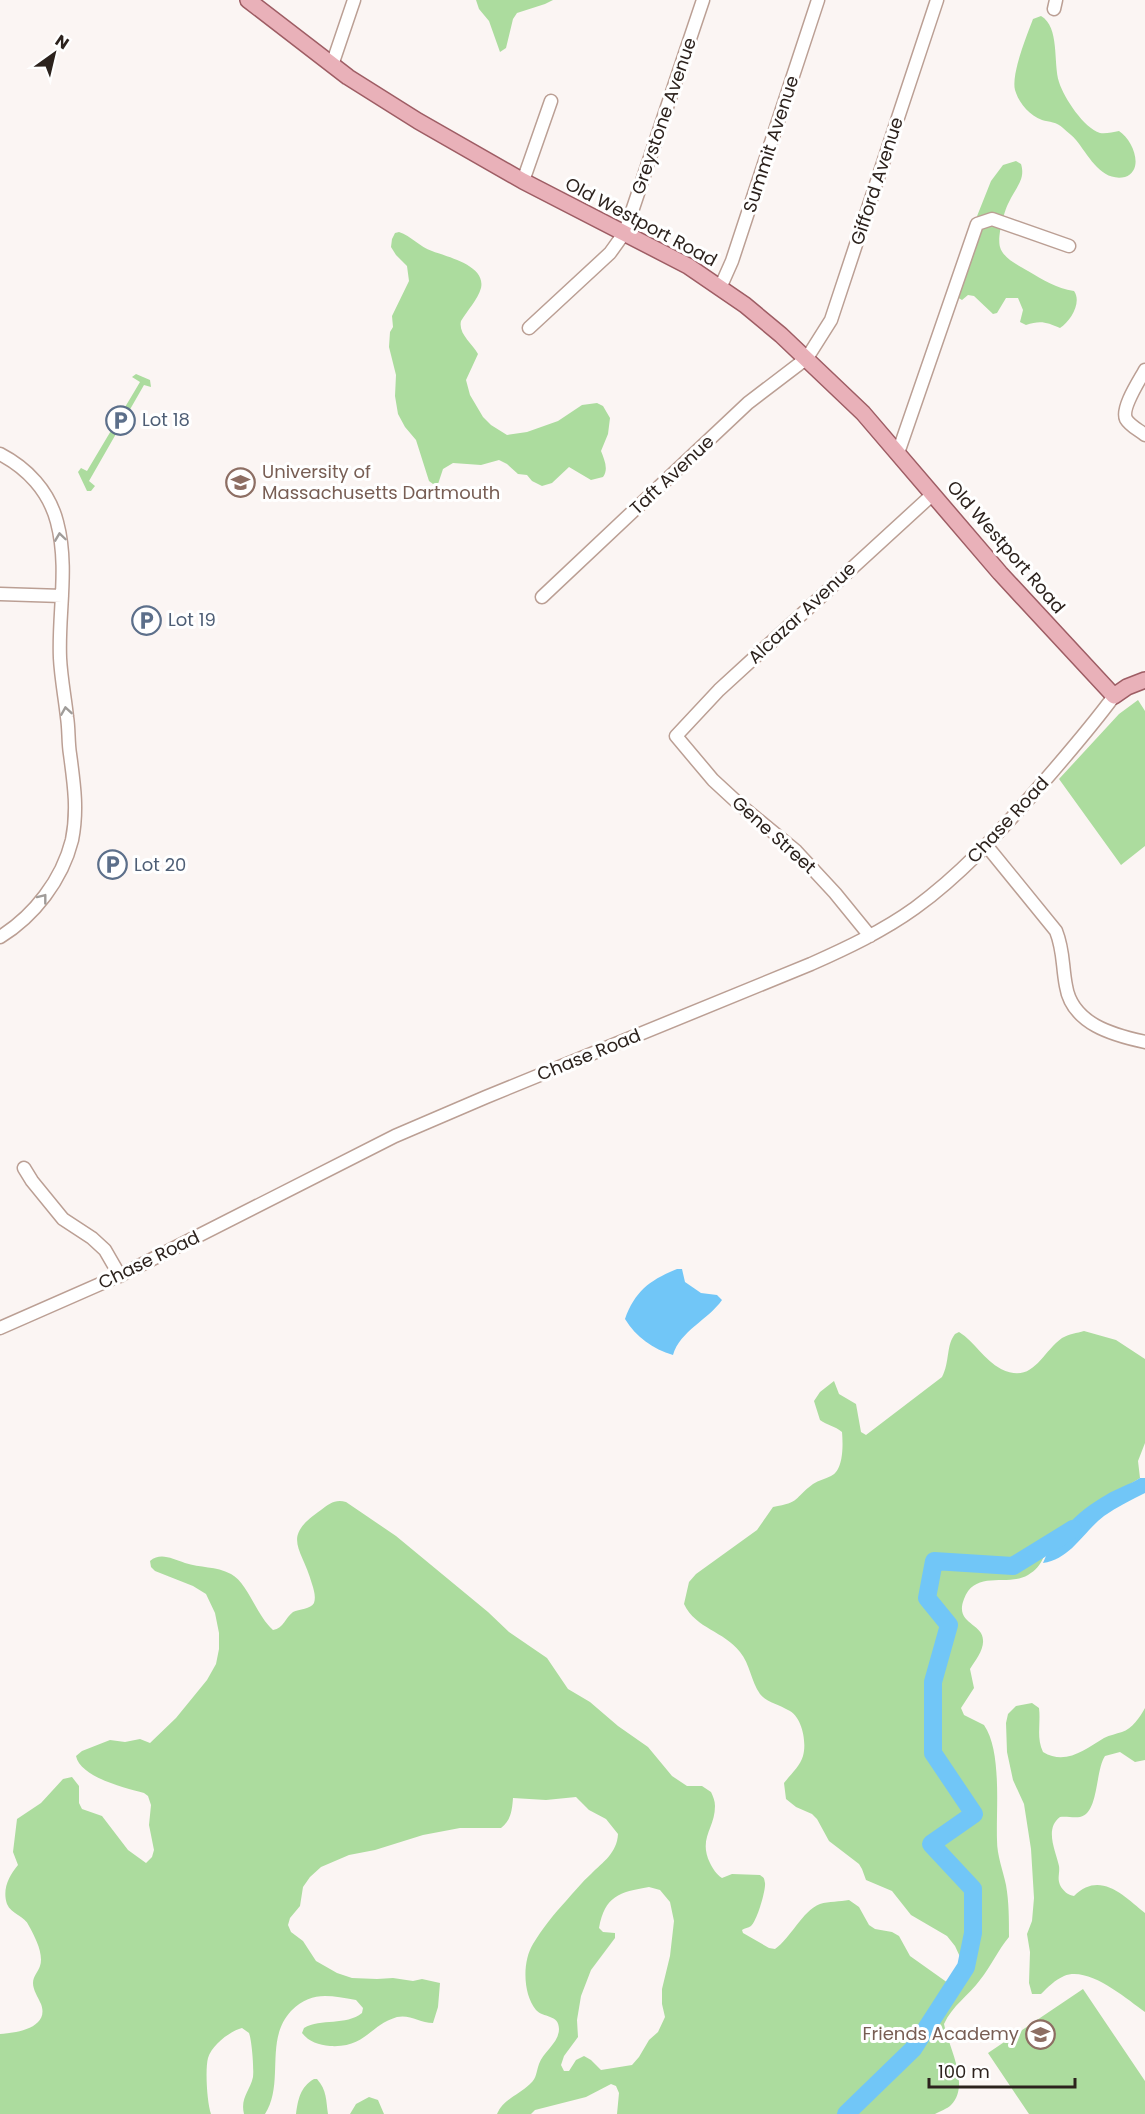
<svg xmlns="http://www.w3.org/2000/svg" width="1145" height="2114" font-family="Poppins,sans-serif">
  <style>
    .green { fill: #acdc9e; fill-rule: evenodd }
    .water { fill: #71c6f7 }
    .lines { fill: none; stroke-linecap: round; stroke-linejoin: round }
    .river { stroke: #71c6f7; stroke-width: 18 }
    .minor-casing { stroke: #bb9f94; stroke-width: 15 }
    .major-casing { stroke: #9e5d64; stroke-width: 18 }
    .minor { stroke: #fff; stroke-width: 12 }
    .major { stroke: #e9b1b9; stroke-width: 15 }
    .oneway { stroke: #a09c99 }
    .labels { text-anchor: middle; stroke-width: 6; stroke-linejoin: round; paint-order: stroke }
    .street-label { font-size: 18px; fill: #2c221d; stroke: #fff }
    .service-label { font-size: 18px; fill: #4e5e75; stroke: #fff; text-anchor: start }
    .education-label { font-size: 18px; fill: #785e54; stroke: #fff; text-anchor: start }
  </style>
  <rect width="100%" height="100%" fill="#fbf5f3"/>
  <path class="green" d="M476 0H553L545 4 517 13 513 19 506 48 500 52 489 21 479 9Z
    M1041 16C1060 27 1053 63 1059 82 1064 98 1084 128 1100 133 1106 134 1113 132 1119 131 1133 140 1145 170 1125 177 1101 182 1089 156 1076 140 1073 136 1067 132 1063 128 1057 122 1049 122 1042 120 1029 115 1019 103 1015 90 1011 74 1027 35 1033 19Z
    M1016 161 1021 164C1026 180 1015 188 1009 202 1004 211 997 237 1000 247 1003 258 1019 266 1028 271 1043 280 1056 288 1074 291 1082 302 1071 321 1060 328 1047 322 1040 320 1026 325L1020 322 1023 310 1018 298H1006L997 313 993 314 974 296 968 295 962 300 957 297 960 259 991 181 1003 165Z
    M399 232C411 236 420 247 432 251 447 257 486 265 481 288 478 299 467 311 461 321 458 334 472 343 478 354L466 380 470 395 483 417 491 425 507 435 527 432 558 421 582 405 597 403 603 406 610 418 608 434 601 451C604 459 609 469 603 477L591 480 569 467 552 483 542 486 532 481 527 475 518 474 507 464 499 460 481 465 453 463 443 469 438 484H433L429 481 416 440 405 427 398 414 395 396 396 375 389 347 390 332 393 327 392 316 409 281 407 266 396 255 391 247 392 239 395 233Z
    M136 374 150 380 151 387 144 385 89 481 95 486 91 491H87L78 472 81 468 87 471 140 382 132 377Z
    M1138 700 1145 711V846L1121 865 1059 779 1119 714Z
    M1084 1331 1116 1340 1145 1359V1443L1138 1461 1140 1478C1118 1491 1098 1508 1077 1523 1069 1529 1058 1535 1052 1542 1042 1554 1045 1565 1028 1575 1008 1587 975 1569 964 1599 954 1624 983 1623 983 1640 984 1650 975 1661 970 1669L974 1688 961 1708 964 1715 984 1725C1002 1751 996 1808 997 1840 997 1856 1003 1870 1006 1885 1009 1902 1009 1919 1009 1937 998 1950 991 1966 980 1980 969 1995 952 2006 944 2024 948 2046 971 2085 951 2105 947 2109 940 2111 935 2114H617L619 2093 616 2086 611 2084 586 2097 535 2110 531 2114H497C503 2099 519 2095 530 2084 537 2078 536 2072 539 2064 543 2052 559 2043 559 2029 559 2014 543 2018 536 2010 523 1994 522 1962 533 1944 542 1929 554 1914 566 1901 574 1892 582 1882 591 1874 603 1862 617 1853 618 1834L606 1819 589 1810 576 1797 546 1800 513 1798C512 1811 511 1820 501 1828H460L423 1835 375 1850 349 1855 321 1867 310 1877 303 1887 300 1906 290 1918 288 1925 291 1932 303 1941 316 1961 337 1973 352 1978 377 1979 393 1978 413 1981 422 1979 440 1983 438 2007 433 2023C420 2023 410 2014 397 2017 368 2026 366 2048 330 2046 319 2045 309 2042 302 2033L304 2028C321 2018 346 2026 362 2013L363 2008 356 2000C330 1996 312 1990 291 2011 264 2040 285 2083 265 2114H244C240 2098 250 2091 253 2077 254 2069 252 2041 249 2033L242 2028C230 2031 212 2045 208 2058 205 2069 207 2103 211 2114H0V2034C16 2033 50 2028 41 2004 38 1997 33 1990 33 1983 33 1976 38 1972 40 1966 44 1954 35 1937 29 1926 25 1916 11 1914 7 1904 2 1889 9 1876 18 1865L13 1852 17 1819 41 1803 63 1779 72 1777 79 1786V1803L82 1809 102 1816 128 1850 146 1863 152 1857 154 1850 149 1825 151 1805 148 1796 144 1793C125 1788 80 1777 76 1756L82 1751 110 1740 125 1742 140 1739 150 1743 176 1718 207 1680 216 1664 219 1649V1633L215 1613 206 1594 193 1586 155 1571 151 1567 150 1561C161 1552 172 1559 185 1563 200 1568 216 1566 231 1574 248 1583 256 1615 273 1630 284 1628 285 1618 293 1612 299 1609 311 1609 314 1603 316 1597 314 1590 312 1584 302 1547 280 1538 321 1510 329 1504 335 1499 346 1502L396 1536 488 1612 509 1632 547 1658 568 1689 590 1702 618 1726 648 1747 672 1776 687 1786H702L711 1792C713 1796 715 1801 715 1806 715 1829 698 1838 710 1863 713 1869 716 1874 722 1878L732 1874 760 1875C764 1878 764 1877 765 1883 766 1890 757 1921 751 1926 748 1928 745 1928 742 1930L743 1933 769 1948 775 1949C791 1938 802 1911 820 1904 829 1901 840 1902 849 1900L859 1907 869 1925 875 1929 892 1932 899 1936 910 1956 948 1983H960L963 1972 961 1959 955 1946 947 1936 911 1915 892 1891 866 1880 862 1869 859 1864 829 1841 817 1819 812 1814 796 1807 786 1799 784 1783C791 1774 800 1766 803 1756 807 1742 802 1716 788 1710 780 1705 766 1702 760 1694 751 1681 750 1664 740 1652 724 1631 696 1629 684 1604L689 1582 696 1574 757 1530 773 1507C801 1502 793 1499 813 1484 819 1480 825 1479 831 1476 844 1470 843 1444 842 1432 835 1426 827 1425 820 1420L814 1401 820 1392 834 1381 839 1394 856 1404 861 1432 866 1435 942 1377C950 1362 946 1345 955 1334L959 1332C975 1342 984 1360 1001 1369 1033 1385 1041 1353 1062 1338 1069 1334 1077 1333 1084 1331ZM649 1887 660 1890 670 1902 674 1921 670 1956 662 1989V2004L665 2017 658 2032 649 2040 639 2057 632 2065 601 2070 591 2060 584 2056 576 2060 569 2071H564L561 2065 564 2056 578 2037 577 2020 581 1996 591 1970 615 1938V1933L603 1932 599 1928C605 1896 619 1892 649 1887Z
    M1032 1703 1039 1708C1041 1724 1036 1737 1043 1752 1066 1766 1085 1749 1104 1738 1110 1735 1116 1734 1122 1732 1132 1729 1140 1717 1145 1708V1760L1135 1762 1120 1752 1105 1756C1095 1771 1099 1813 1080 1817 1073 1818 1066 1816 1060 1817 1044 1829 1056 1851 1059 1866 1060 1873 1057 1878 1060 1885 1063 1891 1068 1895 1074 1896 1100 1870 1124 1896 1145 1913V2012C1125 1998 1089 1966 1064 1976 1055 1980 1048 1987 1041 1994H1032L1029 1983 1030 1952 1027 1934 1032 1921 1034 1898 1031 1849 1024 1804 1013 1780 1007 1752 1006 1723 1008 1714 1016 1706Z
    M1083 1989 1145 2081V2114H1029L988 2053Z
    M314 2079H317C327 2090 326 2101 328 2114H296C298 2100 300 2087 314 2079Z
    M369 2097 378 2100 384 2114H350L356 2104Z"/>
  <path class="water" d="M677 1269H682L685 1282 701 1293 717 1295 722 1300C708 1320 680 1331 673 1355 653 1349 636 1337 625 1319 635 1291 650 1280 677 1269Z
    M1140 1478H1145V1493C1131 1500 1117 1507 1104 1516 1083 1532 1071 1559 1043 1563 1055 1533 1078 1511 1106 1495 1117 1488 1129 1485 1140 1478Z"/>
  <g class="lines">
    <path class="river" d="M846 2114 913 2049 966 1967 973 1933V1889L931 1844 974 1814 933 1753V1682L949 1625 927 1598 934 1561 1013 1566 1073 1529"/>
    <defs>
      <path id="minor" d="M1054 9 1056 0
        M332 65 354 0
        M523 181 551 101
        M720 288 732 261 818 0
        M529 328 610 253 625 232 703 0
        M1145 370C1139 381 1121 408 1126 419 1130 426 1139 430 1145 435
        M898 453 977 224 992 219 1069 246
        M0 454C27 468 49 491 57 522 69 567 58 613 60 658 61 678 65 698 67 717 69 729 68 742 70 754 74 784 78 810 72 840 62 880 34 916 0 937
        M0 594 62 596
        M542 597 748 403 807 358 831 320 937 0
        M986 845 1056 931C1064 951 1062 966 1066 986 1072 1024 1113 1035 1145 1042
        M870 936 835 893 796 851 739 804 713 780 676 736 719 690 933 494
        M24 1168 32 1181 63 1219 92 1238 105 1250 120 1276
        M0 1328 123 1274 395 1136 486 1097 811 964C847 948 883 931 915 908 959 876 997 835 1033 794 1061 762 1089 730 1114 696"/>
      <path id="major" d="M248 0 348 77 418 121 523 181 688 266 745 305 781 335 863 413 1000 573 1114 696 1127 687 1145 680"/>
    </defs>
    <use href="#minor" class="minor-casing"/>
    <use href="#major" class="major-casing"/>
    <use href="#minor" class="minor"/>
    <use href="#major" class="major"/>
  </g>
  <defs><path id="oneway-chevron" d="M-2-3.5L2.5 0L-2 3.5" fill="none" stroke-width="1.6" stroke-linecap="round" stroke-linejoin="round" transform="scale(1.5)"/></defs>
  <g class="oneway">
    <use href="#oneway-chevron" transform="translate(60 537) rotate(-98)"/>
    <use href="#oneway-chevron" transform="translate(66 711) rotate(-99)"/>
    <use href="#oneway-chevron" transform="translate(43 898) rotate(-52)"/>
  </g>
  <defs>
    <symbol id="parking-ring" viewBox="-11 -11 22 22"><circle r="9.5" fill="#fff" stroke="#5c6f8a" stroke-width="1.5"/><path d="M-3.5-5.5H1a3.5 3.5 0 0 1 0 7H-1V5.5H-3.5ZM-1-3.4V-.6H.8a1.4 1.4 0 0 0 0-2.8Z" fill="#5c6f8a"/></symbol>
    <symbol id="university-ring" viewBox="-11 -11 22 22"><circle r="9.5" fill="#fff" stroke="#8d6e63" stroke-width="1.5"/><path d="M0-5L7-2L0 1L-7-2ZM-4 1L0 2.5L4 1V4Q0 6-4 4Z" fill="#8d6e63"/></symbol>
    <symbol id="school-ring" viewBox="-11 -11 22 22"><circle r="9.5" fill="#fff" stroke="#8d6e63" stroke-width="1.5"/><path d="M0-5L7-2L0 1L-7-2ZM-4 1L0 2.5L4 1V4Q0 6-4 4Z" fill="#8d6e63"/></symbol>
  </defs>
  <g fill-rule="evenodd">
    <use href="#parking-ring" x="104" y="404" width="33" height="33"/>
    <use href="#university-ring" x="224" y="466" width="33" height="33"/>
    <use href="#parking-ring" x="130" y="604" width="33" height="33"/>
    <use href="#parking-ring" x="96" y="848" width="33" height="33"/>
    <use href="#school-ring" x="1024" y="2018" width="33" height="33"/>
  </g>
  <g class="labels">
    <g class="street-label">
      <text transform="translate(664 116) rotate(-71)" y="6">Greystone Avenue</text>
      <text transform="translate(771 144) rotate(-72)" y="6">Summit Avenue</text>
      <text transform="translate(877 181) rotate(-72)" y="6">Gifford Avenue</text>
      <text transform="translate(641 222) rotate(28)" y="6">Old Westport Road</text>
      <text transform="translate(672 475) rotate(-43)" y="6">Taft Avenue</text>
      <text transform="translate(1006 547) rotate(49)" y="6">Old Westport Road</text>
      <text transform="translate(802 613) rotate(-43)" y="6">Alcazar Avenue</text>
      <text transform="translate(1008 820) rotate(-47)" y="6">Chase Road</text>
      <text transform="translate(774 835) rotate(42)" y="6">Gene Street</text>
      <text transform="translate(589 1055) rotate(-22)" y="6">Chase Road</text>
      <text transform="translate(149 1260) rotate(-26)" y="6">Chase Road</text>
    </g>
    <g class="service-label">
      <text x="142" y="426">Lot 18</text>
      <text x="168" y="626">Lot 19</text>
      <text x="134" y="871">Lot 20</text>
    </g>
    <g class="education-label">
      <text x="262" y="478">University of<tspan x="262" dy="21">Massachusetts Dartmouth</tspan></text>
      <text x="1019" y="2040" text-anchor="end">Friends Academy</text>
    </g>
  </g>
  <g transform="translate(54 54) rotate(34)" stroke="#ffffff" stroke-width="4.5" paint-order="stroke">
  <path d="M0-4.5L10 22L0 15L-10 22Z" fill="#2c221d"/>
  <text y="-9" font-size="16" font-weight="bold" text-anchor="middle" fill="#2c221d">N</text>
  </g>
  <path d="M929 2078v9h146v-9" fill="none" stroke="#2c221d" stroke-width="3"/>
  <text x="938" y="2078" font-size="18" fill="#2c221d" stroke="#ffffff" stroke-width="4.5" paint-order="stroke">100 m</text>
</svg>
